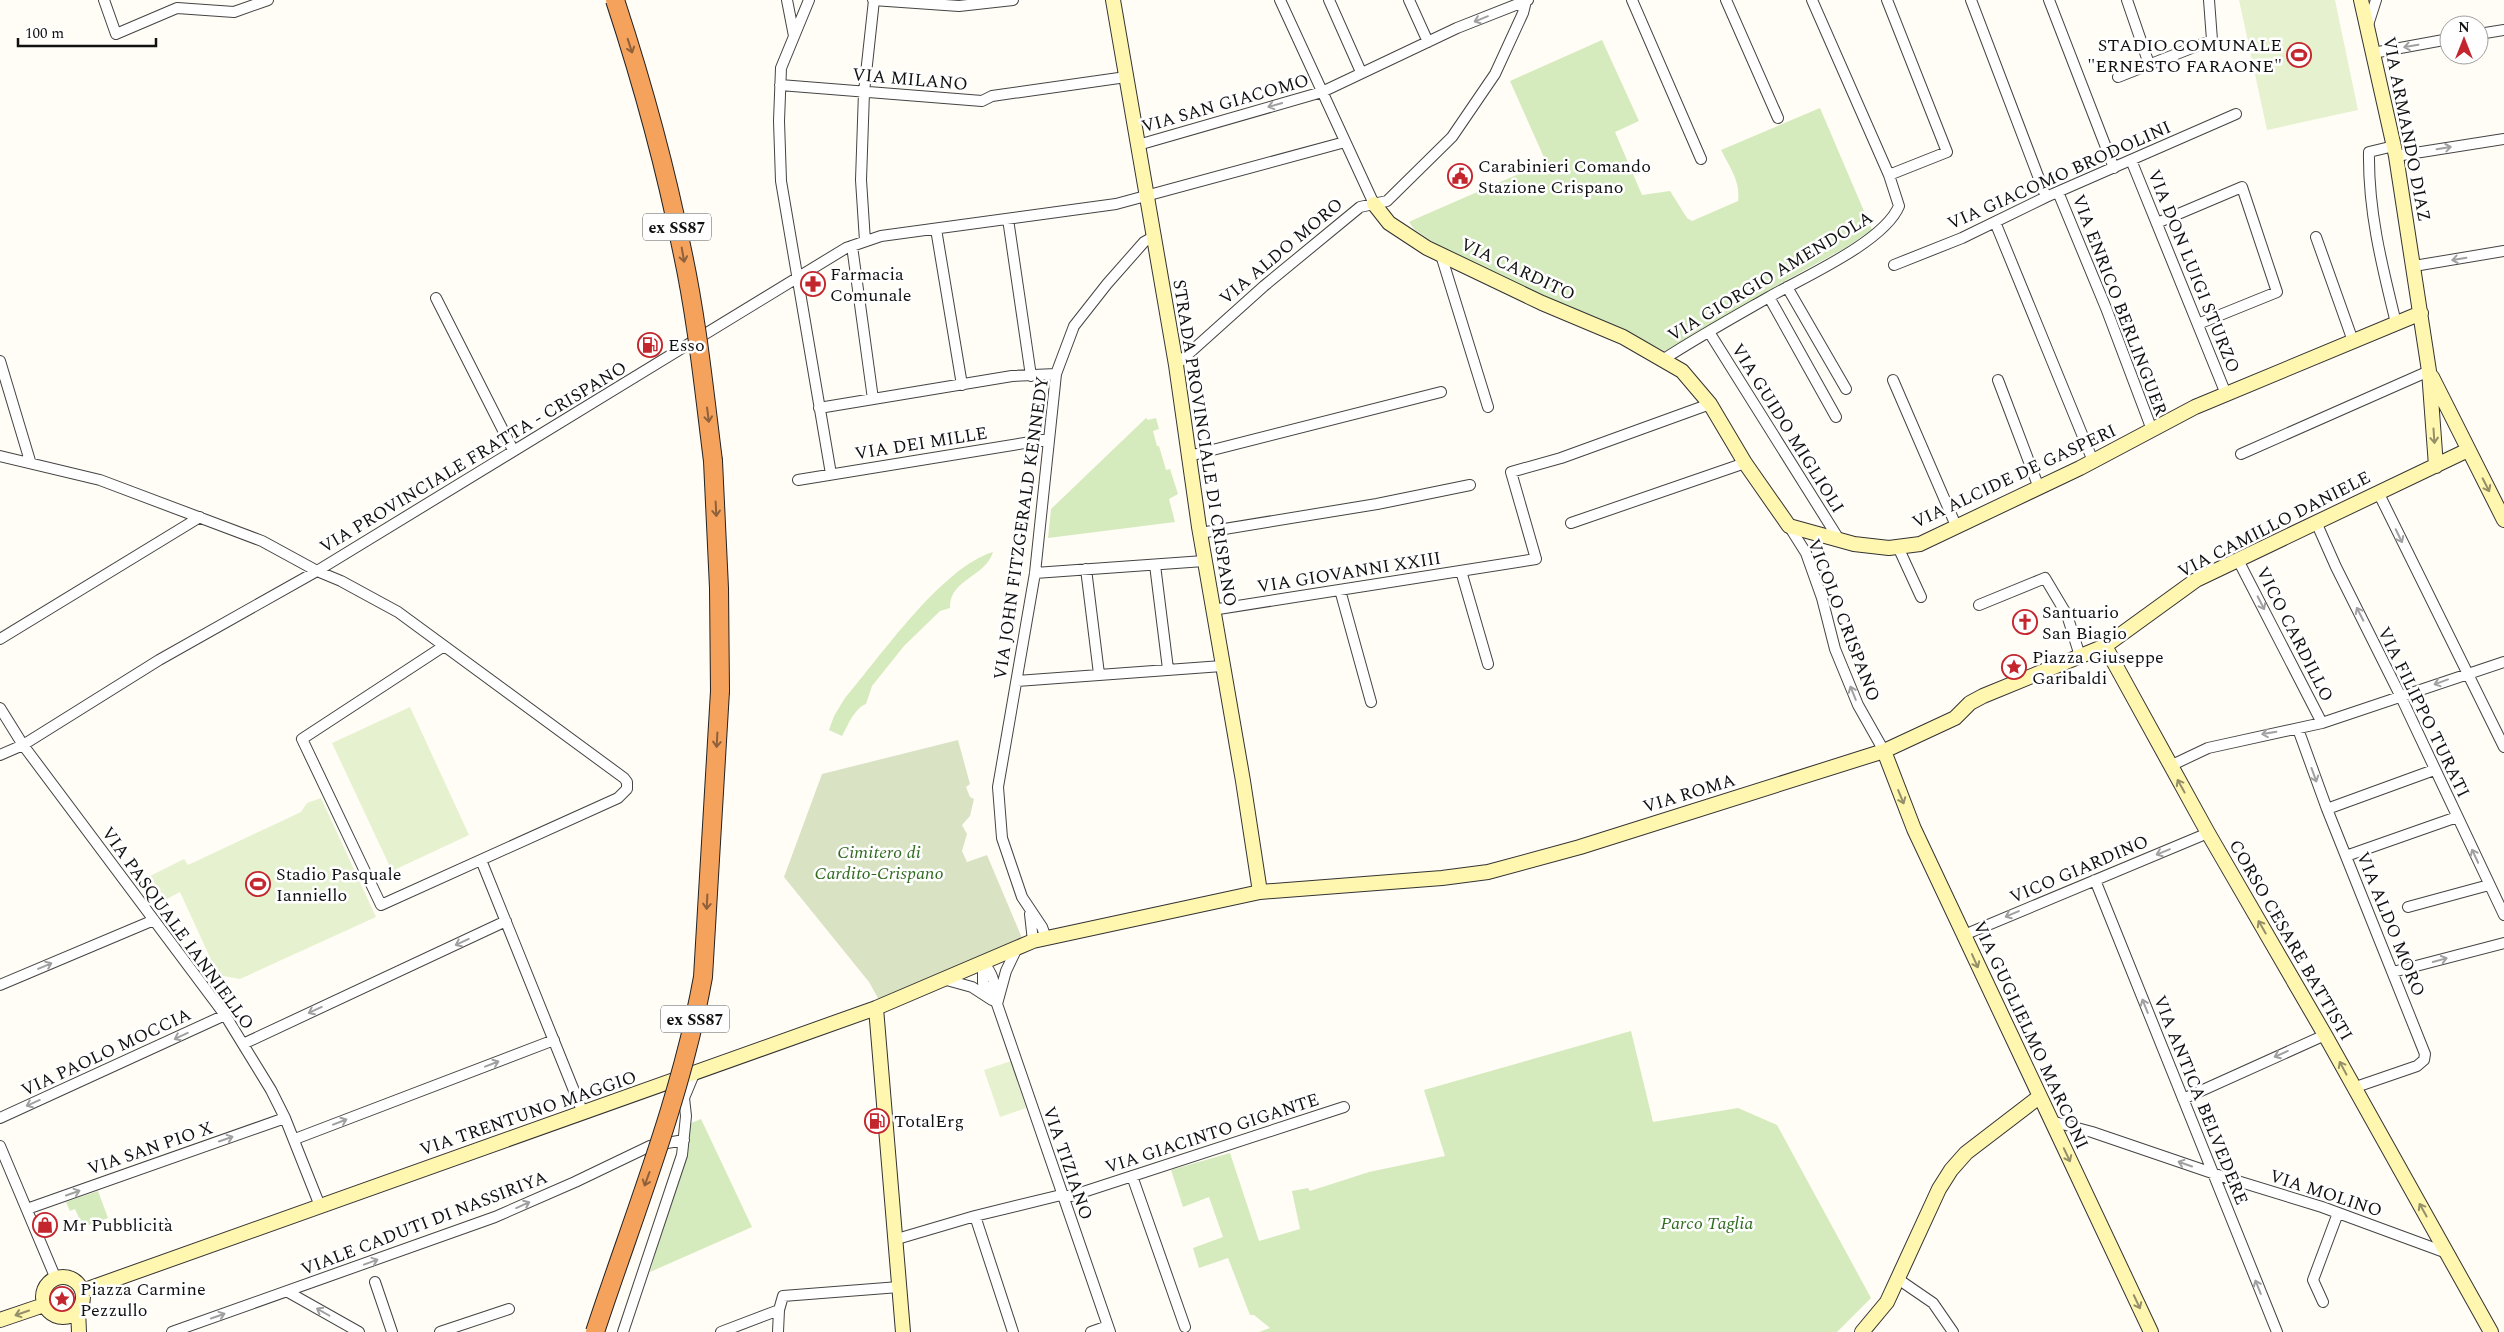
<svg xmlns="http://www.w3.org/2000/svg" width="2504" height="1332" font-family="Spectral,serif">
  <style>
    .green { fill: #d5ebbd }
    .cemetery { fill: #d9e3c4 }
    .pitch { fill: #e6f2cf }
    .lines { fill: none; stroke-linecap: round; stroke-linejoin: round }
    .street-casing { stroke: #444; stroke-width: 12 }
    .secondary-casing { stroke: #333; stroke-width: 16 }
    .highway-casing { stroke: #222; stroke-width: 20 }
    .street { stroke: #fff; stroke-width: 10 }
    .secondary { stroke: #fff6b0; stroke-width: 14 }
    .highway { stroke: #f5a25d; stroke-width: 18 }
    .highway-bridge-casing { stroke: #222; stroke-width: 20; stroke-linecap: butt }
    .highway-bridge { stroke: #f5a25d; stroke-width: 18 }
    .oneway { stroke: #a0a0a0 }
    .oneway2 { stroke: #8e613b }
    .oneway3 { stroke: #948f68 }
    .labels { text-anchor: middle; stroke-width: 5; stroke-linejoin: round; paint-order: stroke }
    .shield { fill: #fff; stroke: #585858; stroke-width: 1 }
    .shield-label { font-size: 16px; font-weight: bold; fill: #111 }
    .poi-label { font-size: 18px; fill: #111; stroke: #fff; text-anchor: start }
    .street-label { font-size: 18px; fill: #111; stroke: #fff }
    .park-label { font-size: 18px; font-style: italic; fill: #2f6b1f; stroke: #fff }
  </style>
  <rect width="100%" height="100%" fill="#fffdf5"/>
  <path class="green" d="M1602 40 1639 121 1615 132 1642 195 1670 191 1687 218 1692 221 1738 201C1741 182 1729 166 1721 150L1820 108 1872 230 1845 248 1774 287 1775 291 1665 351 1610 324 1452 255 1414 229 1409 222 1413 220 1546 162 1510 81Z
    M1146 418 1148 420 1156 418 1159 429 1153 431 1157 446H1159L1166 470 1170 469 1178 494 1169 499 1175 522 1048 538 1051 509Z
    M993 552C986 577 949 579 950 608L940 611 904 646 872 686 866 704C854 709 848 725 842 736L829 730 834 716 845 698C880 657 942 567 993 552Z
    M1631 1031 1653 1122 1738 1108 1777 1125 1871 1298 1837 1332H1259L1270 1328 1254 1315H1250L1228 1258 1199 1268 1193 1248 1223 1237 1209 1197 1183 1207 1171 1170 1230 1153 1259 1241 1300 1229 1292 1191 1308 1188 1310 1191 1369 1172 1445 1156 1424 1090Z
    M701 1119 752 1227 650 1272 685 1152 689 1124Z
    M98 1191 108 1218 83 1227 75 1209 70 1211 66 1202Z"/>
  <path class="cemetery" d="M958 740 970 784 966 787 970 797 974 799 970 816 962 825 967 834 962 851 967 862 987 855 1022 938 879 1000 869 982 784 877 822 774Z"/>
  <path class="pitch" d="M2239 0H2335L2358 110 2267 130Z
    M410 707 469 835 392 871 332 743Z
    M321 798 376 917 240 979 218 975 180 892 165 900 150 876 184 859 188 865 301 812 307 803Z
    M1011 1061 1026 1108 1000 1117 984 1070Z"/>
  <g class="lines">
    <defs>
      <path id="street" d="M104 0 116 34 177 8 234 12 268 0
        M787 0 794 36
        M809 0 781 68 779 121 781 181 831 474
        M873 0 959 6 1013 0
        M1280 0 1374 204
        M1329 0 1361 72
        M1409 0 1428 42
        M1632 0 1701 159
        M1726 0 1778 118
        M1887 0 1947 152 1889 175
        M1971 0 2046 197
        M2049 0 2114 168
        M2127 0 2149 64
        M2367 28 2376 0
        M2479 34 2504 30
        M2373 53 2449 39
        M2118 77 2212 40 2209 0
        M780 85 982 101 992 96 1126 77
        M1138 145 1322 92 1457 28 1528 0
        M2394 146 2369 152C2368 211 2382 266 2396 323
        M2396 156 2504 139
        M2131 160 2226 394
        M2058 192 2106 308 2152 430
        M1008 219 1031 376
        M1995 222 2093 461
        M2157 223 2242 187 2277 292 2198 324
        M936 229 962 385
        M2316 237 2353 341
        M865 241 861 180 864 92 874 0
        M852 246 873 399
        M1441 255 1488 407
        M1894 265 1962 238 2046 197 2236 114
        M2414 266 2504 251
        M1787 287 1846 389
        M1769 297 1836 417
        M436 298 513 450
        M1709 332 1840 541
        M1664 359C1698 337 1734 317 1769 297 1804 277 1884 242 1899 206L1889 175 1812 0
        M0 361 30 461
        M1176 365 1264 286 1360 207 1387 201 1452 137 1495 74 1523 13 1526 1
        M1893 380 1957 528
        M1998 380 2039 488
        M819 408 1012 376 1056 374
        M2241 454 2429 371
        M0 456 100 480 262 541 317 571 341 581 398 612 624 778 627 782V789L618 798 381 905 302 739 444 646
        M1189 456 1441 392
        M798 480 1049 439
        M2378 492 2504 747
        M2316 522 2336 567 2401 697 2504 915
        M1571 523 1745 463
        M1789 526 1806 553 1822 598 1835 649 1858 705 1884 751
        M1200 533 1377 504 1470 485
        M1898 547 1921 597
        M2238 560 2322 723
        M1155 565 1168 669
        M1086 569 1099 674
        M1461 571 1488 664
        M1035 573 1204 561
        M1340 590 1371 702
        M1979 605 2045 578 2067 615 2080 656
        M1212 610 1536 559 1511 472 1561 458 1710 404
        M0 639 200 517
        M1017 681 1222 666
        M0 708 23 745 225 1015 271 1090 285 1118 320 1206
        M2298 729 2327 809 2425 1054 2424 1060 2417 1066 2353 1088
        M0 755 23 745 159 660 317 571 846 248 881 236 1116 204 1345 142
        M2170 766 2208 748 2322 723 2504 662
        M2327 809 2434 770
        M2346 856 2457 817
        M481 860 583 1113
        M2095 880 2277 1332
        M2408 907 2489 885
        M1030 914 1033 941
        M1964 935 2208 833
        M1046 938 1042 927 1022 897 1002 838 998 787 1035 573 1056 374 1074 326 1107 284 1144 242 1153 237
        M983 962V983L997 1004 1110 1332
        M983 962C993 974 994 981 996 996
        M2393 972 2504 943
        M943 979 972 987 992 1000
        M0 985 154 920
        M997 1004 1006 971 1017 948
        M243 1044 506 921
        M2183 1099 2325 1035
        M0 1118 225 1015
        M2051 1121 2092 1132 2221 1176 2322 1207 2447 1253
        M295 1139 554 1040
        M0 1146 56 1279
        M1132 1176 1185 1327
        M27 1209 285 1118
        M975 1216 1013 1332
        M897 1239 975 1216 1061 1195 1071 1196 1344 1107
        M1898 1279 1933 1303 1953 1332
        M375 1282 392 1332
        M288 1292 359 1332
        M2323 1302 2313 1280 2338 1213
        M172 1332 495 1217 575 1182 650 1146 684 1140
        M440 1332 509 1309
        M623 1332 682 1155 686 1116 684 1098 694 1074
        M721 1332 779 1310
        M778 1332 779 1310 783 1296 899 1287
        M1091 1332 1108 1326"/>
      <path id="secondary" d="M1113 0 1176 365 1199 527 1243 781 1260 892
        M2361 0 2396 156 2429 371 2436 466
        M1374 204 1389 223 1427 248 1542 303 1623 337 1682 371 1710 404 1745 463 1789 526 1854 544 1889 548 1920 544 2080 468 2195 407 2421 313
        M2432 377 2504 520
        M2105 646 2208 833 2325 1035 2491 1332
        M1884 751 1914 829 2151 1332
        M876 1008 903 1332
        M43 1297a20 20 0 1 1 40 0a20 20 0 1 1-40 0Z
        M82 1291 876 1008 1033 941 1260 892 1442 878 1488 872 1580 847 1884 751 1955 718 1970 703 1983 696 2105 646 2196 580 2468 450
        M78 1310 79 1332
        M0 1320 44 1305
        M1862 1332 1887 1302 1939 1189 1951 1170 1966 1153 2039 1097"/>
      <path id="highway" d="M713 461 719 588 720 691"/>
    </defs>
    <use href="#street" class="street-casing"/>
    <use href="#secondary" class="secondary-casing"/>
    <use href="#highway" class="highway-casing"/>
    <use href="#street" class="street"/>
    <use href="#secondary" class="secondary"/>
    <use href="#highway" class="highway"/>
    <defs>
      <path id="highway-bridge" d="M615 0C642 82 665 165 682 250 697 319 704 390 713 461
        M595 1332C634 1214 681 1099 703 977L720 691"/>
    </defs>
    <use href="#highway-bridge" class="highway-bridge-casing"/>
    <use href="#highway-bridge" class="highway-bridge"/>
  </g>
  <defs><path id="oneway-shaft" d="M-6 0H5M1.5-3L5.5 0L1.5 3" fill="none" stroke-width="1.6" stroke-linecap="round" stroke-linejoin="round" transform="scale(1.25)"/></defs>
  <g class="oneway">
    <use href="#oneway-shaft" transform="translate(1481 19) rotate(158)"/>
    <use href="#oneway-shaft" transform="translate(2411 46) rotate(170)"/>
    <use href="#oneway-shaft" transform="translate(1275 105) rotate(164)"/>
    <use href="#oneway-shaft" transform="translate(2444 148) rotate(-9)"/>
    <use href="#oneway-shaft" transform="translate(2459 259) rotate(171)"/>
    <use href="#oneway-shaft" transform="translate(2399 536) rotate(64)"/>
    <use href="#oneway-shaft" transform="translate(2261 603) rotate(63)"/>
    <use href="#oneway-shaft" transform="translate(2360 614) rotate(-117)"/>
    <use href="#oneway-shaft" transform="translate(2441 682) rotate(160)"/>
    <use href="#oneway-shaft" transform="translate(1853 693) rotate(-112)"/>
    <use href="#oneway-shaft" transform="translate(2269 733) rotate(170)"/>
    <use href="#oneway-shaft" transform="translate(2314 775) rotate(70)"/>
    <use href="#oneway-shaft" transform="translate(2163 852) rotate(158)"/>
    <use href="#oneway-shaft" transform="translate(2475 856) rotate(-115)"/>
    <use href="#oneway-shaft" transform="translate(2012 914) rotate(157)"/>
    <use href="#oneway-shaft" transform="translate(462 942) rotate(155)"/>
    <use href="#oneway-shaft" transform="translate(2440 960) rotate(-15)"/>
    <use href="#oneway-shaft" transform="translate(45 966) rotate(-23)"/>
    <use href="#oneway-shaft" transform="translate(2145 1006) rotate(-112)"/>
    <use href="#oneway-shaft" transform="translate(315 1010) rotate(155)"/>
    <use href="#oneway-shaft" transform="translate(181 1036) rotate(155)"/>
    <use href="#oneway-shaft" transform="translate(2281 1054) rotate(156)"/>
    <use href="#oneway-shaft" transform="translate(492 1064) rotate(-21)"/>
    <use href="#oneway-shaft" transform="translate(33 1103) rotate(156)"/>
    <use href="#oneway-shaft" transform="translate(340 1122) rotate(-21)"/>
    <use href="#oneway-shaft" transform="translate(226 1139) rotate(-19)"/>
    <use href="#oneway-shaft" transform="translate(2185 1164) rotate(-161)"/>
    <use href="#oneway-shaft" transform="translate(73 1193) rotate(-19)"/>
    <use href="#oneway-shaft" transform="translate(523 1205) rotate(-24)"/>
    <use href="#oneway-shaft" transform="translate(371 1262) rotate(-20)"/>
    <use href="#oneway-shaft" transform="translate(2258 1287) rotate(-112)"/>
    <use href="#oneway-shaft" transform="translate(323 1312) rotate(-150)"/>
    <use href="#oneway-shaft" transform="translate(218 1316) rotate(-19)"/>
  </g>
  <g class="oneway2">
    <use href="#oneway-shaft" transform="translate(630 46) rotate(72)"/>
    <use href="#oneway-shaft" transform="translate(683 255) rotate(80)"/>
    <use href="#oneway-shaft" transform="translate(708 415) rotate(83)"/>
    <use href="#oneway-shaft" transform="translate(716 509) rotate(87)"/>
    <use href="#oneway-shaft" transform="translate(717 740) rotate(93)"/>
    <use href="#oneway-shaft" transform="translate(707 902) rotate(93)"/>
    <use href="#oneway-shaft" transform="translate(647 1179) rotate(110)"/>
  </g>
  <g class="oneway3">
    <use href="#oneway-shaft" transform="translate(2434 436) rotate(86)"/>
    <use href="#oneway-shaft" transform="translate(2486 485) rotate(63)"/>
    <use href="#oneway-shaft" transform="translate(2181 786) rotate(-119)"/>
    <use href="#oneway-shaft" transform="translate(1901 797) rotate(68)"/>
    <use href="#oneway-shaft" transform="translate(2262 927) rotate(-120)"/>
    <use href="#oneway-shaft" transform="translate(1975 961) rotate(66)"/>
    <use href="#oneway-shaft" transform="translate(2343 1068) rotate(-118)"/>
    <use href="#oneway-shaft" transform="translate(2067 1155) rotate(65)"/>
    <use href="#oneway-shaft" transform="translate(2423 1210) rotate(-119)"/>
    <use href="#oneway-shaft" transform="translate(2137 1302) rotate(65)"/>
    <use href="#oneway-shaft" transform="translate(22 1313) rotate(161)"/>
  </g>
  <defs>
    <symbol id="stadium-ring" viewBox="-11 -11 22 22"><circle r="9.5" fill="#fff" stroke="#c4262e" stroke-width="1.5"/><path d="M0-5a6.5 5 0 1 0 0 10a6.5 5 0 1 0 0-10ZM-3.5-1.8h7v3.6h-7Z" fill="#c4262e"/></symbol>
    <symbol id="civic-ring" viewBox="-11 -11 22 22"><circle r="9.5" fill="#fff" stroke="#c4262e" stroke-width="1.5"/><path d="M-.6-6.5H3V-4.5H.6V-3L4-1V1h2V6H-6V1h2V-1L-.6-3ZM-1.2 2.5V6h2.4V2.5Z" fill="#c4262e"/></symbol>
    <symbol id="pharmacy-ring" viewBox="-11 -11 22 22"><circle r="9.5" fill="#fff" stroke="#c4262e" stroke-width="1.5"/><path d="M-2-6h4v4h4v4h-4v4h-4v-4h-4v-4h4Z" fill="#c4262e"/></symbol>
    <symbol id="fuel-ring" viewBox="-11 -11 22 22"><circle r="9.5" fill="#fff" stroke="#c4262e" stroke-width="1.5"/><path d="M-5.5-6h7V0h2V4h1.3V-2.5L3-4.5l.8-.8L6-3V5H2.5V1h-1V6h-7ZM-4.2-4.7v3.2H.2V-4.7Z" fill="#c4262e"/></symbol>
    <symbol id="church-ring" viewBox="-11 -11 22 22"><circle r="9.5" fill="#fff" stroke="#c4262e" stroke-width="1.5"/><path d="M-1.2-6h2.4v3.5h3.3v2.4h-3.3V6h-2.4V-.1h-3.3v-2.4h3.3Z" fill="#c4262e"/></symbol>
    <symbol id="sight-ring" viewBox="-11 -11 22 22"><circle r="9.5" fill="#fff" stroke="#c4262e" stroke-width="1.5"/><path d="M0-6L1.8-2.2L6-1.7L2.9 1.2L3.7 5.4L0 3.3L-3.7 5.4L-2.9 1.2L-6-1.7L-1.8-2.2Z" fill="#c4262e"/></symbol>
    <symbol id="shop-ring" viewBox="-11 -11 22 22"><circle r="9.5" fill="#fff" stroke="#c4262e" stroke-width="1.5"/><path d="M-5-2.5h2.3a2.7 3.5 0 0 1 5.4 0H5L5.5 6h-11ZM-1.5-2.5h3a1.5 2.3 0 0 0-3 0Z" fill="#c4262e"/></symbol>
  </defs>
  <g fill-rule="evenodd">
    <use href="#stadium-ring" x="2285" y="41" width="28" height="28"/>
    <use href="#civic-ring" x="1446" y="162" width="28" height="28"/>
    <use href="#pharmacy-ring" x="799" y="270" width="28" height="28"/>
    <use href="#fuel-ring" x="636" y="331" width="28" height="28"/>
    <use href="#church-ring" x="2011" y="608" width="28" height="28"/>
    <use href="#sight-ring" x="2000" y="653" width="28" height="28"/>
    <use href="#stadium-ring" x="244" y="870" width="28" height="28"/>
    <use href="#fuel-ring" x="863" y="1107" width="28" height="28"/>
    <use href="#shop-ring" x="31" y="1211" width="28" height="28"/>
    <use href="#sight-ring" x="48" y="1285" width="28" height="28"/>
  </g>
  <g class="labels">
    <g class="shield">
      <rect x="643" y="213.5" width="68" height="27" rx="4"/>
      <rect x="661" y="1005.5" width="68" height="27" rx="4"/>
    </g>
    <g class="shield-label">
      <text x="677" y="233">ex SS87</text>
      <text x="695" y="1025">ex SS87</text>
    </g>
    <g class="poi-label">
      <text x="2282" y="51" text-anchor="end">STADIO COMUNALE<tspan x="2282" dy="21">"ERNESTO FARAONE"</tspan></text>
      <text x="1478" y="172">Carabinieri Comando<tspan x="1478" dy="21">Stazione Crispano</tspan></text>
      <text x="830" y="280">Farmacia<tspan x="830" dy="21">Comunale</tspan></text>
      <text x="668" y="351">Esso</text>
      <text x="2042" y="618">Santuario<tspan x="2042" dy="21">San Biagio</tspan></text>
      <text x="2032" y="663">Piazza Giuseppe<tspan x="2032" dy="21">Garibaldi</tspan></text>
      <text x="276" y="880">Stadio Pasquale<tspan x="276" dy="21">Ianniello</tspan></text>
      <text x="894" y="1127">TotalErg</text>
      <text x="62" y="1231">Mr Pubblicità</text>
      <text x="80" y="1295">Piazza Carmine<tspan x="80" dy="21">Pezzullo</tspan></text>
    </g>
    <g class="street-label">
      <text transform="translate(910 79) rotate(5)" y="6">VIA MILANO</text>
      <text transform="translate(1225 103) rotate(-16)" y="6">VIA SAN GIACOMO</text>
      <text transform="translate(2407 129) rotate(79)" y="6">VIA ARMANDO DIAZ</text>
      <text transform="translate(2059 175) rotate(-24)" y="6">VIA GIACOMO BRODOLINI</text>
      <text transform="translate(1281 251) rotate(-40)" y="6">VIA ALDO MORO</text>
      <text transform="translate(1518 269) rotate(25)" y="6">VIA CARDITO</text>
      <text transform="translate(2194 271) rotate(68)" y="6">VIA DON LUIGI STURZO</text>
      <text transform="translate(1770 276) rotate(-31)" y="6">VIA GIORGIO AMENDOLA</text>
      <text transform="translate(2120 305) rotate(69)" y="6">VIA ENRICO BERLINGUER</text>
      <text transform="translate(1788 428) rotate(58)" y="6">VIA GUIDO MIGLIOLI</text>
      <text transform="translate(921 443) rotate(-9)" y="6">VIA DEI MILLE</text>
      <text transform="translate(1205 443) rotate(81)" y="6">STRADA PROVINCIALE DI CRISPANO</text>
      <text transform="translate(473 457) rotate(-31)" y="6">VIA PROVINCIALE FRATTA - CRISPANO</text>
      <text transform="translate(2014 476) rotate(-25)" y="6">VIA ALCIDE DE GASPERI</text>
      <text transform="translate(2274 524) rotate(-27)" y="6">VIA CAMILLO DANIELE</text>
      <text transform="translate(1021 528) rotate(-82)" y="6">VIA JOHN FITZGERALD KENNEDY</text>
      <text transform="translate(1349 572) rotate(-9)" y="6">VIA GIOVANNI XXIII</text>
      <text transform="translate(1844 620) rotate(69)" y="6">VICOLO CRISPANO</text>
      <text transform="translate(2295 634) rotate(63)" y="6">VICO CARDILLO</text>
      <text transform="translate(2424 712) rotate(64)" y="6">VIA FILIPPO TURATI</text>
      <text transform="translate(1689 793) rotate(-17)" y="6">VIA ROMA</text>
      <text transform="translate(2079 869) rotate(-23)" y="6">VICO GIARDINO</text>
      <text transform="translate(2391 924) rotate(68)" y="6">VIA ALDO MORO</text>
      <text transform="translate(178 928) rotate(54)" y="6">VIA PASQUALE IANNIELLO</text>
      <text transform="translate(2291 940) rotate(60)" y="6">CORSO CESARE BATTISTI</text>
      <text transform="translate(2031 1035) rotate(65)" y="6">VIA GUGLIELMO MARCONI</text>
      <text transform="translate(106 1052) rotate(-25)" y="6">VIA PAOLO MOCCIA</text>
      <text transform="translate(2201 1100) rotate(68)" y="6">VIA ANTICA BELVEDERE</text>
      <text transform="translate(528 1113) rotate(-19)" y="6">VIA TRENTUNO MAGGIO</text>
      <text transform="translate(1212 1133) rotate(-18)" y="6">VIA GIACINTO GIGANTE</text>
      <text transform="translate(150 1148) rotate(-19)" y="6">VIA SAN PIO X</text>
      <text transform="translate(1068 1163) rotate(71)" y="6">VIA TIZIANO</text>
      <text transform="translate(2326 1193) rotate(18)" y="6">VIA MOLINO</text>
      <text transform="translate(424 1223) rotate(-21)" y="6">VIALE CADUTI DI NASSIRIYA</text>
    </g>
    <g class="park-label">
      <text x="879" y="858">Cimitero di<tspan x="879" dy="21">Cardito-Crispano</tspan></text>
      <text x="1707" y="1229">Parco Taglia</text>
    </g>
  </g>
  <g transform="translate(2464 40)"><circle r="24" fill="#ffffff" stroke="#a0a0a0"/>
  <path d="M0-4L9 19L0 12L-9 19Z" fill="#c4262e"/>
  <text y="-8" font-size="14" font-weight="bold" text-anchor="middle" fill="#111111">N</text>
  </g>
  <path d="M18 38v8h138v-8" fill="none" stroke="#111111" stroke-width="2.5"/>
  <text x="25" y="38" font-size="15" fill="#111111" stroke="#ffffff" stroke-width="4" paint-order="stroke">100 m</text>
</svg>
